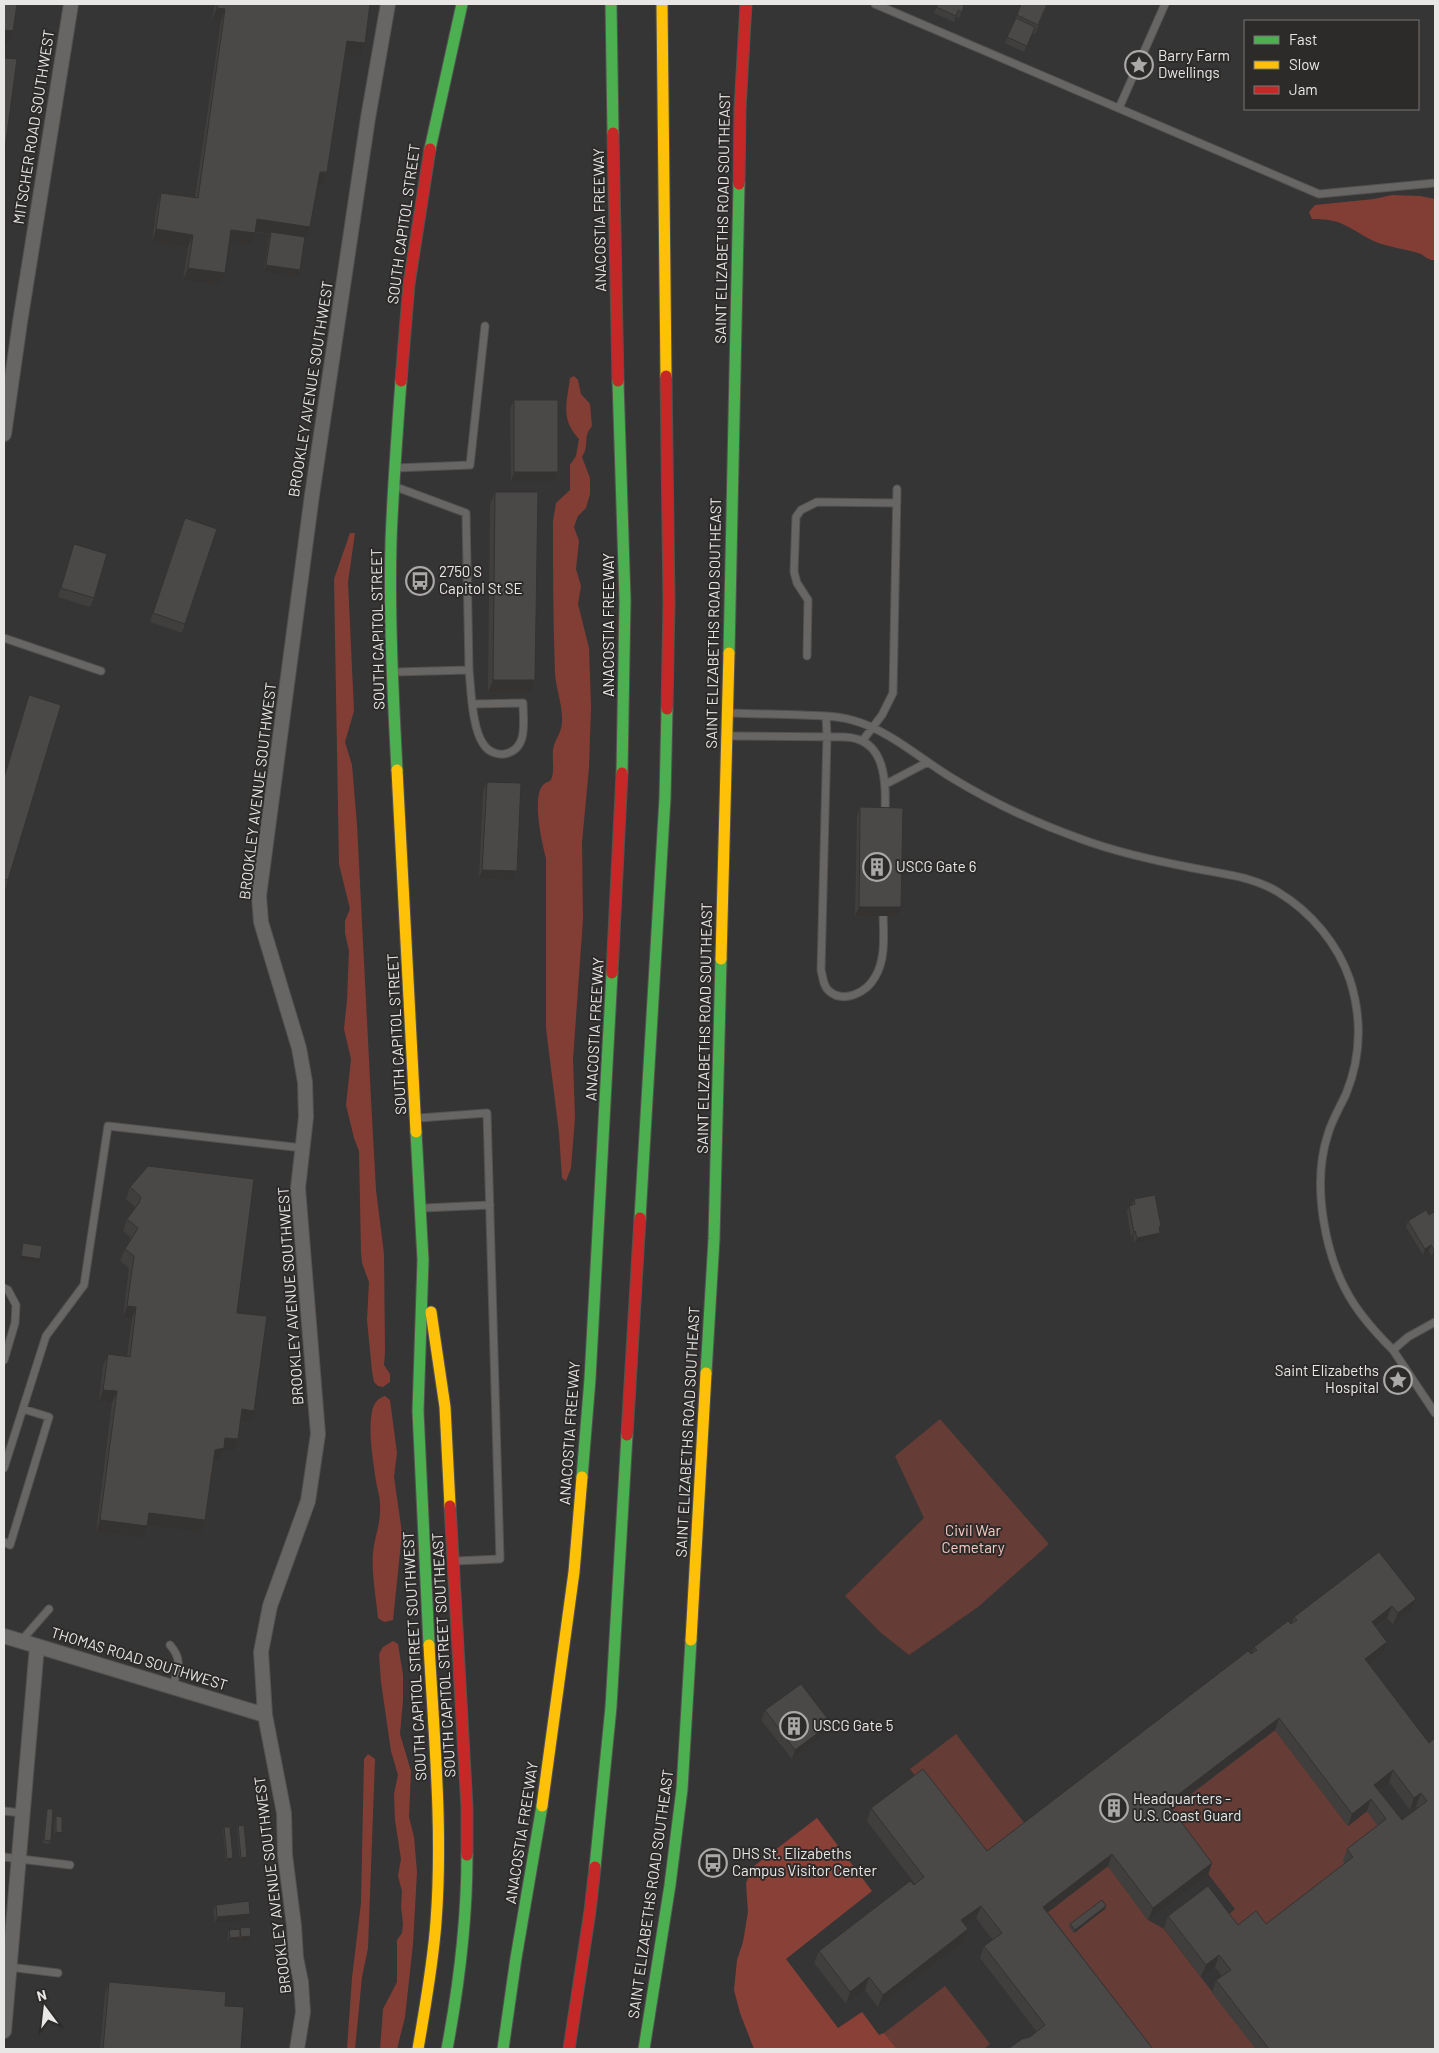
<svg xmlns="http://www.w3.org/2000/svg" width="1439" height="2053" font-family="Barlow,sans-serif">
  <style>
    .green { fill: #663c36 }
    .forest { fill: #823e35 }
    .water { fill: #894137 }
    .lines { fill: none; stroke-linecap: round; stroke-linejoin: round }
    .lane-casing { stroke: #535251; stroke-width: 9 }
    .street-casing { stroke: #535251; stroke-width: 16 }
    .fast-casing { stroke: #535251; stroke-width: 13 }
    .slow-casing { stroke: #535251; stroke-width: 13 }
    .jam-casing { stroke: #535251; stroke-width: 13 }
    .lane { stroke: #676665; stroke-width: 7 }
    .street { stroke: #676665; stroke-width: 14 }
    .fast { stroke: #4caf50; stroke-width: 11 }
    .slow { stroke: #ffc107; stroke-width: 11 }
    .jam { stroke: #c62828; stroke-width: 11 }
    .wall { fill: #403f3e; fill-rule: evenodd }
    .shaded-wall { fill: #343332 }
    .building { fill: #4a4948; stroke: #343332; fill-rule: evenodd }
    .labels { text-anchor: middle; stroke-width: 4; stroke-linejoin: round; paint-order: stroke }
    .poi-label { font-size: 15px; fill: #e9e7e6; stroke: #2d2a2a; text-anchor: start }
    .street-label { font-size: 15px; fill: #e9e7e6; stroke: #2d2a2a }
    .park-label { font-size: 15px; fill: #f9c9c1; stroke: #2d2a2a }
  </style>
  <rect width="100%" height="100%" fill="#363535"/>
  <path class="green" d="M940 1419 1049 1544 978 1607 909 1655 880 1632 845 1596 924 1518 895 1456Z
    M1275 1730 1348 1826 1367 1811 1382 1831 1343 1861 1349 1869 1262 1936 1234 1937 1221 1921 1235 1909 1163 1815Z
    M956 1734 1029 1829 982 1864 910 1769Z
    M1108 1866 1148 1920 1164 1929 1256 2049H1138L1039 1919Z
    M945 1986 990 2044 984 2049H897L884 2033Z"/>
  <path class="forest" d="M1392 195 1420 196 1435 199V260C1428 261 1425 255 1418 253 1404 249 1389 247 1376 242 1350 230 1344 218 1312 219L1309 212 1315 205 1374 199Z
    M574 376 578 380 581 394 590 404 592 426C582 438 590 445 582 457L590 478V494L586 508 578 516 574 527 579 541 576 569 581 586 578 604 589 648 591 706 589 768 582 842 583 919 573 1059 575 1118 571 1168 566 1181 562 1178 559 1133 546 1028V858C542 843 531 795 544 784 546 782 549 782 551 780 555 770 552 761 553 750 554 740 562 733 562 722 563 705 556 690 555 673 553 622 553 572 553 521L556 503 570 490V465L576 456 579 439C560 419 567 403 570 378Z
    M350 533H355L348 582 354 711 345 742 352 765 357 825 371 1099 376 1190 384 1254 385 1352 384 1365 390 1374V1382L383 1387 378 1386 374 1382 372 1371 367 1320 369 1282 362 1263 361 1252 359 1151 354 1138 346 1105 351 1059 344 1029 347 1000 349 951 345 933V921L350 909 339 864 334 579Z
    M385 1396 390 1400 397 1453 394 1477 402 1533 393 1620 384 1622 378 1618C376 1595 370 1568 374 1545 377 1531 381 1519 380 1504 380 1496 377 1488 376 1481 373 1461 368 1431 372 1412 373 1404 378 1398 385 1396Z
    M393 1641 398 1644 403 1675V1700L400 1734 411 1771 409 1817 414 1837 417 1872 413 1944 405 2017 397 2049H380L383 2009 397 1982V1940L402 1933 403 1923 401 1907 402 1891 398 1876 401 1859 395 1820 394 1794 398 1775 391 1751 381 1682 379 1654 383 1647Z
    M368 1754 375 1759 368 1948 362 1977 355 2049H347L352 1978 361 1903 364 1759Z"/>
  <path class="water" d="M817 1818 872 1891 786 1959 838 2028 862 2012 879 2035 884 2033 897 2049H754L740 2013 734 1990 737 1960 743 1942 748 1912 746 1883 753 1867Z"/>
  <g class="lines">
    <defs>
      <path id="lane" d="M875 4 1319 194 1435 183
        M1119 108 1165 4
        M396 468 470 465 485 326
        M396 487 466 513 469 670C471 689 472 730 484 745 488 751 496 755 504 754 529 750 523 721 523 703L473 704
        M4 638 101 671
        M807 656 808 600 797 583 794 572 796 517 801 510 817 502 897 503
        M395 672 469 670
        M731 713C754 714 778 714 802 715 819 716 836 715 852 720 889 730 919 758 952 778 993 803 1036 823 1081 839 1116 852 1152 860 1188 867 1220 874 1250 875 1278 892 1311 912 1338 944 1350 980 1362 1018 1361 1057 1346 1094 1340 1107 1332 1120 1328 1134 1311 1185 1325 1260 1354 1304 1365 1321 1379 1336 1393 1350
        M826 716 827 736 821 970C823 977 823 986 829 991 844 1004 867 992 875 977 887 958 883 930 883 909
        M730 736 844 737C887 738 886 783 885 816
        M863 740 882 715 893 693 897 489
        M886 784 928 762
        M419 1118 487 1113 500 1559 455 1561
        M424 1208 490 1205
        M4 1288 8 1290 16 1305 15 1323 4 1360
        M1435 1322 1408 1337 1393 1350 1435 1413
        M4 1468 46 1336 84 1285 108 1126 303 1148
        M4 1542 10 1545 49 1417 23 1409
        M21 1641 49 1609
        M170 1645C183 1660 178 1668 173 1686
        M4 1811 22 1813
        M4 1857 70 1865
        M9 1967 58 1973"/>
      <path id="street" d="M4 434 20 322 71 4
        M4 1636 265 1715
        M4 2031 37 1646
        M297 2049 303 2012 301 1982 296 1958 294 1926 285 1855 284 1813 265 1715 261 1652 270 1606 308 1501 318 1434 298 1188 306 1117 305 1082 299 1048 261 922 259 896 312 495 368 118 388 4"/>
      <path id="fast" d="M611 4 613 133
        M430 149 462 4
        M618 381 625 600 622 773
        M729 653 739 184
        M397 770C393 694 389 617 391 541 393 488 397 434 401 381
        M416 1132 423 1260 418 1411 429 1645
        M640 1218 665 798 667 709
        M706 1373 714 1239 721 959
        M582 1477 590 1379 612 973
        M595 1867 611 1707 627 1435
        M447 2049C459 1985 467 1920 467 1855
        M503 2049 516 1958 542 1806
        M644 2049 670 1885 682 1789 691 1640"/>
      <path id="slow" d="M662 4 666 376
        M397 770 416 1132
        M721 959 729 653
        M431 1312 445 1407 450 1506
        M691 1640 706 1373
        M542 1806 574 1572 582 1477
        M418 2049C425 2007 433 1964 436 1922 443 1830 434 1737 429 1645"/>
      <path id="jam" d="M613 133 618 381
        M739 184 740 109 746 4
        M666 376 669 602 667 709
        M401 381 409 284 430 149
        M612 973 622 773
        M627 1435 640 1218
        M450 1506 467 1808V1855
        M569 2049 590 1911 595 1867"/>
    </defs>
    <use href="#lane" class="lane-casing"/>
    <use href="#street" class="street-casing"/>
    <use href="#fast" class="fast-casing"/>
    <use href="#slow" class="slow-casing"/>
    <use href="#jam" class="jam-casing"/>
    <use href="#lane" class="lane"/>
    <use href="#street" class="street"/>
    <use href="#fast" class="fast"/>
    <use href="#slow" class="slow"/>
    <use href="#jam" class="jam"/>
  </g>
  <path class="wall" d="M215 4H370L365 43 360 56 345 53 327 172 323 185 318 184 305 239 300 270 298 277 264 272 269 238 270 234 255 232 250 245 229 242 225 273 220 285 183 280 188 247 152 242 157 205 161 193 195 197 221 21 212 20Z
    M938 4H961L964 6 959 18 956 16 954 22 934 13Z
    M1048 4 1035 34 1033 33 1024 52 1005 43 1017 15Z
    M514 400 558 472 555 481H511L510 409Z
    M495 492 535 680 531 692H488L490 504Z
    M181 528 217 529 182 633 150 622Z
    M74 544 94 598 90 607 58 597Z
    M29 695 8 880 4 892V776Z
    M487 782 517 871 513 880 479 879 483 791Z
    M860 807 897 916H855L857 816Z
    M148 1166 237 1313 250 1423 240 1422 234 1451 223 1450 219 1460 213 1461 205 1520 201 1532 147 1525 143 1538 96 1532 112 1403 99 1402 103 1366 108 1354 127 1356 132 1319 123 1318 129 1268 120 1261 125 1249 131 1238 123 1231 127 1219 136 1208 126 1199 130 1187Z
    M1134 1199 1160 1230V1233L1158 1239 1134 1244 1133 1237 1131 1238 1127 1212 1129 1206 1132 1205Z
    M1435 1214V1254L1432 1256 1429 1251 1423 1255 1406 1227 1408 1221 1429 1215Z
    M1379 1552 1411 1611 1393 1625 1387 1618 1376 1628 1382 1654 1369 1664 1429 1743 1435 2049H1256L1212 1993 1216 1980 1222 1976 1215 1967 1201 1977 1164 1928 1168 1916 1238 1925 1266 1924 1345 1864 1343 1861 1347 1849 1378 1826 1367 1811 1348 1826 1275 1730 1172 1809 1212 1863 1208 1875 1148 1920 1108 1866 1048 1912 1153 2049 1030 2037 1037 2032 980 1958 984 1946 993 1940 976 1918 966 1926 968 1929 964 1942 878 2007 865 1990 846 2004 814 1963 819 1951 915 1884 867 1821 871 1808 987 1851 1252 1654 1254 1647 1291 1624 1294 1617ZM1389 1782 1410 1810 1416 1806 1418 1808 1402 1820 1378 1790Z
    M765 1710 828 1732 792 1759 761 1720Z
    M47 1809 51 1841 49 1844 43 1843 46 1812Z
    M56 1816 61 1836 54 1835 55 1819Z
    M238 1826 247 1857 246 1860 240 1861 237 1829Z
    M224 1827 232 1861 226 1862 223 1830Z
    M216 1905 250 1914 248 1920 215 1923 213 1911Z
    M1106 1906 1105 1909 1074 1933 1069 1927 1070 1924Z
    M240 1928 251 1936 250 1940H240V1938L239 1940 228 1941V1933L229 1930H240Z
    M109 1982 225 2006 241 2049H100L105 1994Z"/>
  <path class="shaded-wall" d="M217 8 225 9 221 21 212 20Z
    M4 30 13 31 9 43H4Z
    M347 41 365 43 360 56 342 53Z
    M320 172H327L323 185 316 184Z
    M257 219 310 227 306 239 253 231Z
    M156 229 193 235 188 247 152 242Z
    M231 230 255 233 250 245 226 242Z
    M266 265 300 270 298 277 264 272Z
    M188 268 225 273 220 285 183 280Z
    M514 472H558L555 481H511Z
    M493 680H535L531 692H488Z
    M482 870 517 871 513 880 479 879Z
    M859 907H901L897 916H855Z
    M1135 1231 1133 1237 1131 1238 1134 1232Z
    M1160 1233 1158 1239 1134 1244 1137 1238Z
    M1431 1245 1429 1251 1423 1255 1425 1249Z
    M1435 1249V1254L1432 1256 1434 1250Z
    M21 1256 40 1259 39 1262 20 1259Z
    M127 1306 136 1307 132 1319 123 1318Z
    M103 1390 117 1391 112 1403 99 1402Z
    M242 1409 254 1411 250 1423 238 1421Z
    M225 1438 238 1439 234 1451 223 1450 219 1460 210 1462 215 1450Z
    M149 1513 205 1520 201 1532 145 1525Z
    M100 1520 147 1526 143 1538 96 1532Z
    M1416 1599 1411 1611 1393 1625 1398 1613Z
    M1392 1606 1387 1618 1367 1634 1372 1622Z
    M1387 1642 1382 1654 1360 1671 1365 1659Z
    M1279 1718 1275 1730 1163 1815 1167 1803Z
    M831 1723 828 1732 792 1759 795 1750Z
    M1393 1770 1389 1782 1369 1797 1374 1785Z
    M1421 1793 1416 1806 1410 1810 1414 1798Z
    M1371 1799 1367 1811 1348 1826 1352 1814Z
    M56 1832 62 1833 61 1836 54 1835Z
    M1112 1854 1108 1866 1039 1919 1043 1907Z
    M247 1857 246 1860 240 1861 241 1858Z
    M233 1858 232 1861 226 1862 227 1859Z
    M1212 1863 1208 1875 1148 1920 1153 1908Z
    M981 1906 976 1918 957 1932 961 1920Z
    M1106 1906 1105 1909 1074 1933 1075 1930Z
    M250 1914 248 1920 215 1923 217 1917Z
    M968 1929 964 1942 878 2007 883 1995Z
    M251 1936 250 1940H240L241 1937Z
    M240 1937 239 1940 228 1941 230 1938Z
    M1219 1955 1215 1967 1201 1977 1206 1965Z
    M869 1977 865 1990 846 2004 850 1992Z"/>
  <path class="building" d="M4 4H17L13 31 4 30Z
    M218 4H370L365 43 347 41 327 172H320L310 227 257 219 255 233 231 230 225 273 188 268 193 235 156 229 161 193 198 198 225 9 217 8Z
    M938 4H961L964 6 962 12 958 10 956 16 936 7Z
    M1021 4H1047L1038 25 1017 15Z
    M1016 18 1035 27 1027 46 1007 37Z
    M4 58 17 59 4 156Z
    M271 232 305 237 300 270 266 265Z
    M514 400H558V472H514Z
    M495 492H538L535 680H493Z
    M185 518 217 529 185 624 153 613Z
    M74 544 107 554 94 598 61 588Z
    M29 695 61 705 8 880 4 879V778Z
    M487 782 521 783 517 871 482 870Z
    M860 807 903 808 901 907H859Z
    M148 1166 254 1179 237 1313 267 1316 254 1411 242 1409 238 1439 225 1438 224 1448 215 1450 205 1520 149 1513 147 1526 100 1520 117 1391 103 1390 108 1354 130 1357 136 1307 127 1306 134 1256 125 1249 138 1228 127 1219 139 1203 141 1197 130 1187Z
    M1155 1195 1161 1226 1159 1227 1160 1233 1137 1238 1135 1231 1134 1232 1129 1206 1135 1204 1134 1199Z
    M1426 1210 1429 1215 1434 1212 1435 1214V1249L1434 1250 1431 1245 1425 1249 1408 1221Z
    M23 1243 42 1246 40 1259 21 1256Z
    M1379 1552 1416 1599 1398 1613 1392 1606 1372 1622 1387 1642 1365 1659 1429 1743 1435 1738V2049H1269L1216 1980 1231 1970 1219 1955 1206 1965 1168 1916 1208 1886 1238 1925 1256 1911 1266 1924 1353 1857 1347 1849 1386 1819 1371 1799 1352 1814 1279 1718 1167 1803 1212 1863 1153 1908 1112 1854 1043 1907 1153 2049H1008L1022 2039 1030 2037 1045 2025 984 1946 1002 1933 981 1906 961 1920 968 1929 883 1995 869 1977 850 1992 819 1951 910 1881 914 1885 924 1877 871 1808 923 1769 987 1851 1248 1651 1251 1654 1257 1650 1254 1647 1288 1621 1291 1624 1297 1620 1294 1617ZM1393 1770 1414 1798 1421 1793 1427 1801 1402 1820 1374 1785Z
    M801 1684 831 1723 795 1750 765 1710Z
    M47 1809H53L51 1841 44 1840Z
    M56 1816 62 1817V1833L56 1832Z
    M244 1825 247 1857 241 1858 238 1826Z
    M224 1827H230L233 1858 227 1859Z
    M1102 1900 1106 1906 1075 1930 1070 1924Z
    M249 1901 250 1914 217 1917 216 1905Z
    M250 1927 251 1936 241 1937 240 1928Z
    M240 1929V1937L230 1938 229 1930Z
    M109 1982 226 1992 225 2006 244 2007 241 2049H103Z"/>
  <defs>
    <symbol id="sight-ring" viewBox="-11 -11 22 22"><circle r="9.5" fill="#2d2a2a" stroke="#aaa9a8" stroke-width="1.5"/><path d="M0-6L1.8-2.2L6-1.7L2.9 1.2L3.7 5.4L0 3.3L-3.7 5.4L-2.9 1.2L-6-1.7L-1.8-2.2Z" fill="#aaa9a8"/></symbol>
    <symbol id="bus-ring" viewBox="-11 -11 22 22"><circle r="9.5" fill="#2d2a2a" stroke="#aaa9a8" stroke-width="1.5"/><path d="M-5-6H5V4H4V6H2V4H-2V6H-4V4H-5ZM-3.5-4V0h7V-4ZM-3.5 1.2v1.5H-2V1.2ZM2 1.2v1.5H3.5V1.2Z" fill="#aaa9a8"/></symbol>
    <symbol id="building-ring" viewBox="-11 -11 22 22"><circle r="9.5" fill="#2d2a2a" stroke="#aaa9a8" stroke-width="1.5"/><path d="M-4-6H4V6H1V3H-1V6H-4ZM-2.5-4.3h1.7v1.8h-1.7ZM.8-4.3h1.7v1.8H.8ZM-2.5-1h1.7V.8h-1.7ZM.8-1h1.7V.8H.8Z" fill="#aaa9a8"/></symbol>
  </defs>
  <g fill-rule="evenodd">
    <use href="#sight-ring" x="1123" y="49" width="32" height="32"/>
    <use href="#bus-ring" x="404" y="565" width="32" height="32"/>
    <use href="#building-ring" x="861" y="851" width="32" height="32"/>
    <use href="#sight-ring" x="1382" y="1364" width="32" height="32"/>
    <use href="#building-ring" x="778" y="1710" width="32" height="32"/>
    <use href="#building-ring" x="1098" y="1792" width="32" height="32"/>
    <use href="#bus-ring" x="697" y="1847" width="32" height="32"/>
  </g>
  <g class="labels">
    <g class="poi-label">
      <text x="1158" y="61">Barry Farm<tspan x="1158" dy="17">Dwellings</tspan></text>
      <text x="439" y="577">2750 S<tspan x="439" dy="17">Capitol St SE</tspan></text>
      <text x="896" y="872">USCG Gate 6</text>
      <text x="1379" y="1376" text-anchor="end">Saint Elizabeths<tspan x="1379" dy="17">Hospital</tspan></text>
      <text x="813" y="1731">USCG Gate 5</text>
      <text x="1133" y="1804">Headquarters -<tspan x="1133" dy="17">U.S. Coast Guard</tspan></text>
      <text x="732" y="1859">DHS St. Elizabeths<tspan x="732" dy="17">Campus Visitor Center</tspan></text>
    </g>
    <g class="street-label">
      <text transform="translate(34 127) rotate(-81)" y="5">MITSCHER ROAD SOUTHWEST</text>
      <text transform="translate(723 218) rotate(-89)" y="5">SAINT ELIZABETHS ROAD SOUTHEAST</text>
      <text transform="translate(600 220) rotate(-91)" y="5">ANACOSTIA FREEWAY</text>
      <text transform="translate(404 224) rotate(-82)" y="5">SOUTH CAPITOL STREET</text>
      <text transform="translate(311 389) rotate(-81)" y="5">BROOKLEY AVENUE SOUTHWEST</text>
      <text transform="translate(714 623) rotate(-89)" y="5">SAINT ELIZABETHS ROAD SOUTHEAST</text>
      <text transform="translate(609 625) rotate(-90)" y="5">ANACOSTIA FREEWAY</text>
      <text transform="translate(378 629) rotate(-91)" y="5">SOUTH CAPITOL STREET</text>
      <text transform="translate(258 791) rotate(-83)" y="5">BROOKLEY AVENUE SOUTHWEST</text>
      <text transform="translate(705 1028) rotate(-89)" y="5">SAINT ELIZABETHS ROAD SOUTHEAST</text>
      <text transform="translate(595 1029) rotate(-87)" y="5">ANACOSTIA FREEWAY</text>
      <text transform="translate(397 1034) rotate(-93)" y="5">SOUTH CAPITOL STREET</text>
      <text transform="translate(291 1296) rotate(-94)" y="5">BROOKLEY AVENUE SOUTHWEST</text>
      <text transform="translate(688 1432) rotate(-87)" y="5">SAINT ELIZABETHS ROAD SOUTHEAST</text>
      <text transform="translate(570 1433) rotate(-86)" y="5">ANACOSTIA FREEWAY</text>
      <text transform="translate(444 1655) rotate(-93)" y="5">SOUTH CAPITOL STREET SOUTHEAST</text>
      <text transform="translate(415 1656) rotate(-93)" y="5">SOUTH CAPITOL STREET SOUTHWEST</text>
      <text transform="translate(139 1659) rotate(17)" y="5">THOMAS ROAD SOUTHWEST</text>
      <text transform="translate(522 1833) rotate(-81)" y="5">ANACOSTIA FREEWAY</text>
      <text transform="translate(273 1885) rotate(-97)" y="5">BROOKLEY AVENUE SOUTHWEST</text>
      <text transform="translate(651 1894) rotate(-82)" y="5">SAINT ELIZABETHS ROAD SOUTHEAST</text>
    </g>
    <g class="park-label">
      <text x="973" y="1536">Civil War<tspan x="973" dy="17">Cemetary</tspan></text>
    </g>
  </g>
  <rect width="1439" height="2053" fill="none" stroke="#e9e7e6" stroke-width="10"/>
  <rect x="1244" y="20" width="175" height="90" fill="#2d2a2a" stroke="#787675"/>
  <rect x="1254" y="36" width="25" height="8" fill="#4caf50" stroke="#787675"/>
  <text x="1289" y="45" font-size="15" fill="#e9e7e6">Fast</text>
  <rect x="1254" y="61" width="25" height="8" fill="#ffc107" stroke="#787675"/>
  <text x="1289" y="70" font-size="15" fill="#e9e7e6">Slow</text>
  <rect x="1254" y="86" width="25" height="8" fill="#c62828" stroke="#787675"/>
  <text x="1289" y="95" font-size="15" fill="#e9e7e6">Jam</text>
  <g transform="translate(45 2008) rotate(345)" stroke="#2d2a2a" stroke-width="4" paint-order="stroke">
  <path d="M0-4L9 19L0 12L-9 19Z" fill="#e9e7e6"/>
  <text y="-8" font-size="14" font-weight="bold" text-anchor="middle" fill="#e9e7e6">N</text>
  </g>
</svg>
